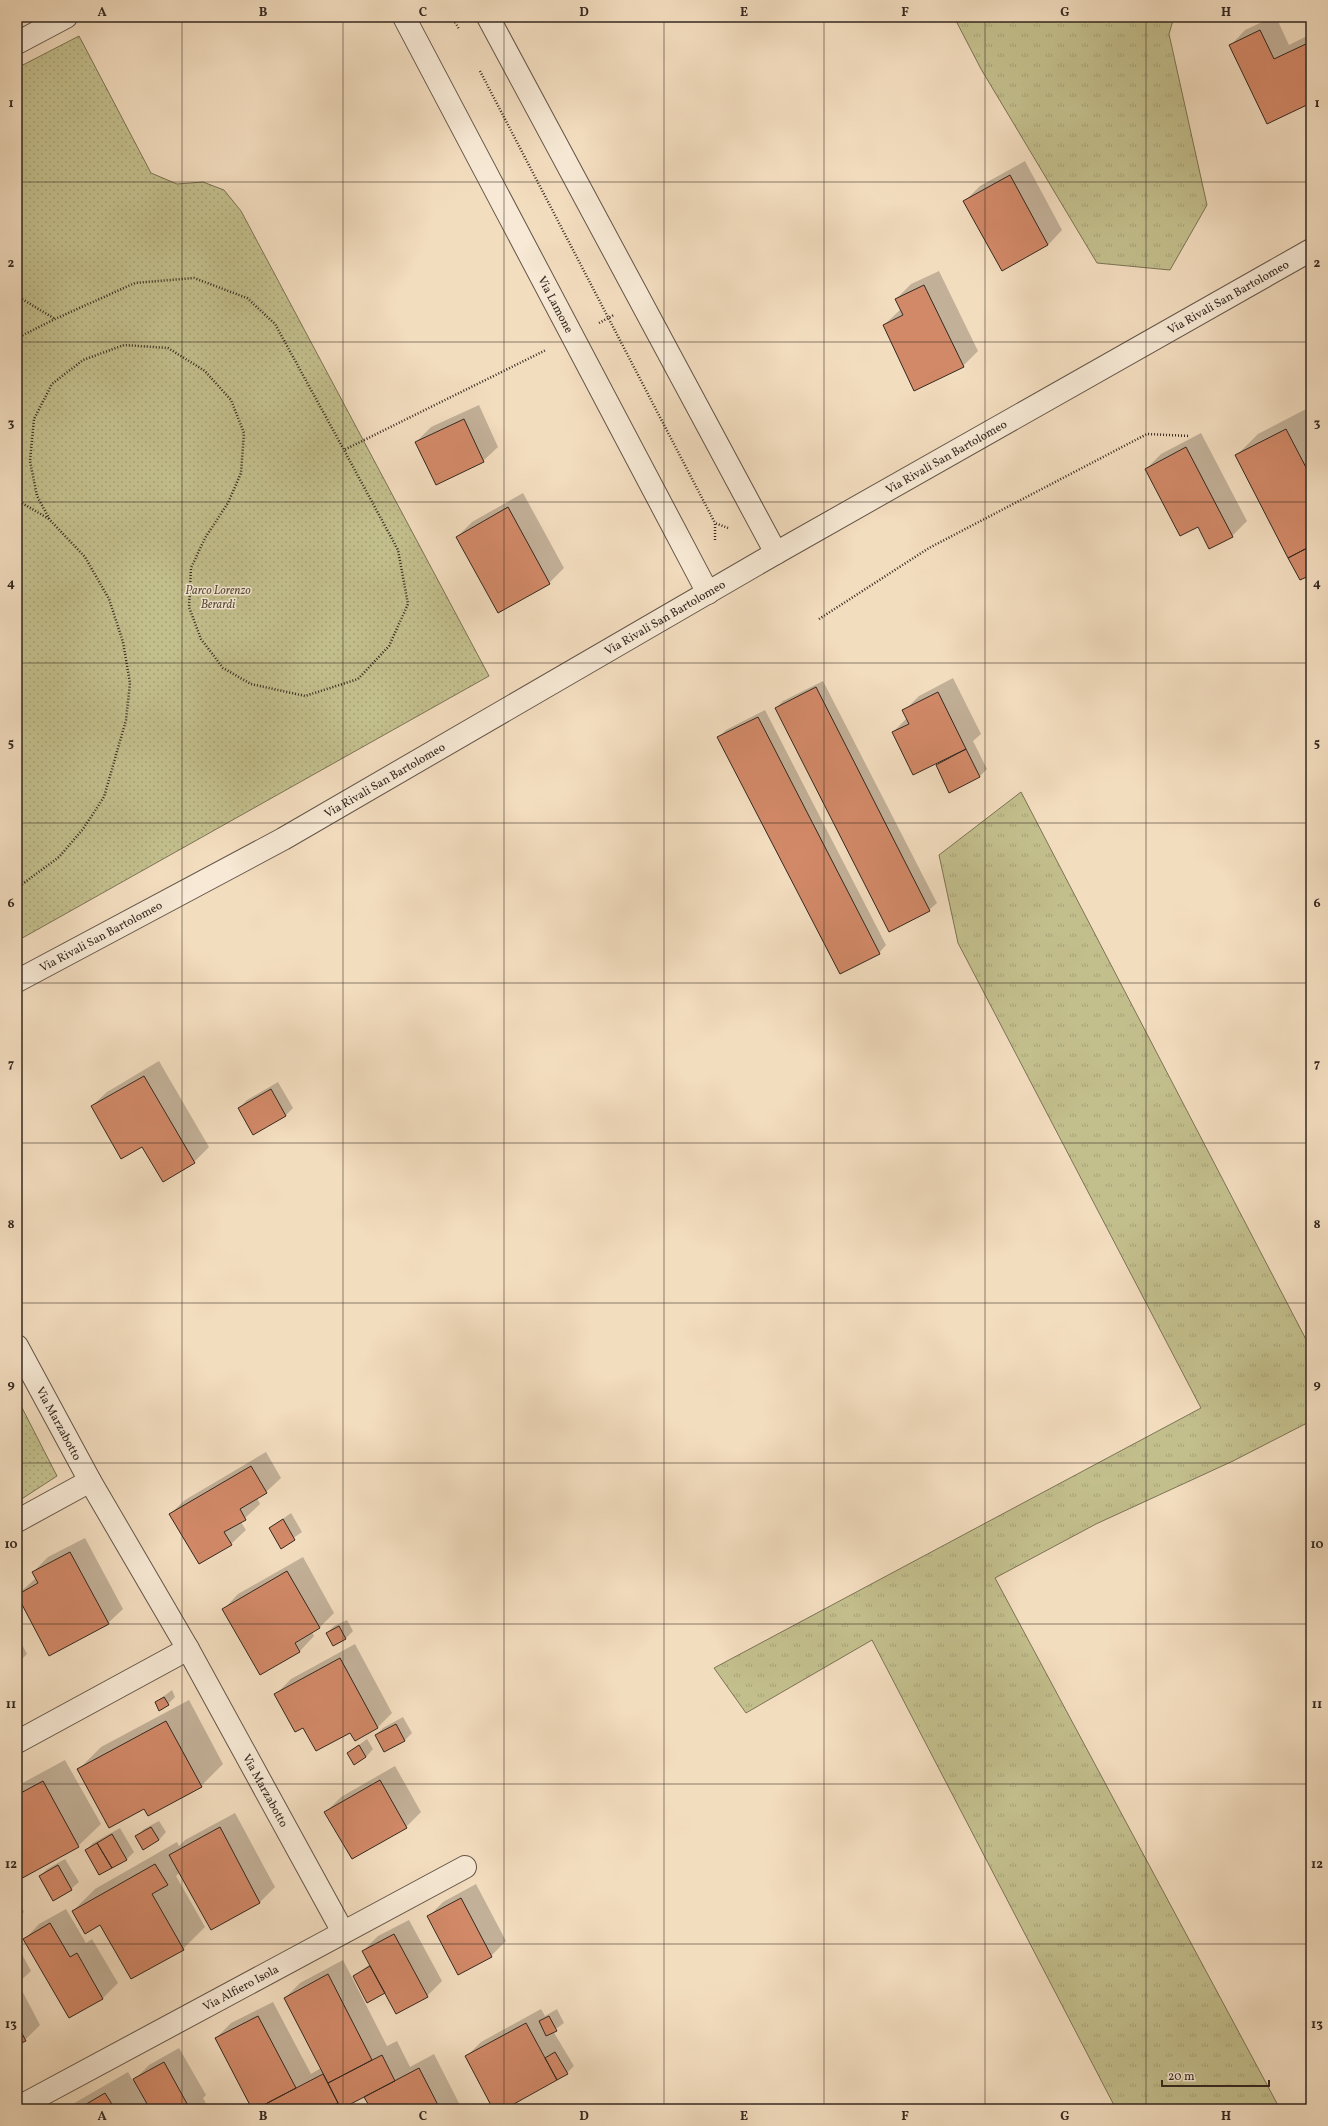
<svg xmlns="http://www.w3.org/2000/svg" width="1328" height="2126" font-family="Vollkorn,serif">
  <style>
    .grass { fill: url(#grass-tufts); stroke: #7c7456 }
    .park { fill: url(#park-dots); stroke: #7c7456 }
    .shadow { fill: #0003 }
    .building { fill: #d28968; stroke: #342820 }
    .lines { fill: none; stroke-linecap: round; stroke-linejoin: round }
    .minor-casing { stroke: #645548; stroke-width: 24 }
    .path { stroke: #342820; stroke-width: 2.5; stroke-dasharray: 1 2; stroke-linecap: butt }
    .minor { stroke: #f7e9d5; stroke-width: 22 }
    .grid { fill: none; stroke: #342820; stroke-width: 1; stroke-opacity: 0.55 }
    .labels { text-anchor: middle; stroke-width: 3; stroke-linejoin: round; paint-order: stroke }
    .street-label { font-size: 12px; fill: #342820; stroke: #f7e9d5 }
    .park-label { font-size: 12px; font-style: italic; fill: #584e3b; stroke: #f7e9d5 }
    .neatline { fill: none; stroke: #342820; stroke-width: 1.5 }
    .grid-label { font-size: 13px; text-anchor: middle; font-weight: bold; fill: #342820 }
  </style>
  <defs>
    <pattern id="grass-tufts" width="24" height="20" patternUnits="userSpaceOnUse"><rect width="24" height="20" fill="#c3bf8d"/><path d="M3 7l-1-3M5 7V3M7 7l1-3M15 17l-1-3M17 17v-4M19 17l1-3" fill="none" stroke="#a8a479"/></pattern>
    <pattern id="park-dots" width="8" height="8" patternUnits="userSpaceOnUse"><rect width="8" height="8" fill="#c3bf8d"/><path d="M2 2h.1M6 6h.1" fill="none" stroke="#a8a479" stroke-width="1.8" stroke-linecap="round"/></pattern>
  </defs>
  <rect width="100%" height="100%" fill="#f3ddbf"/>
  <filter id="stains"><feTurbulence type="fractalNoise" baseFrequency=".005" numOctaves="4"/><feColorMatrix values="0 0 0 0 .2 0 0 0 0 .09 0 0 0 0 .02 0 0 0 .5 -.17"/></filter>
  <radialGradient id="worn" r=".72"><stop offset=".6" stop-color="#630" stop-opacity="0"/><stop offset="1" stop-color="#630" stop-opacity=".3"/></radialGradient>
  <path class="grass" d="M954 17H1174L1169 34 1207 205 1170 270 1097 263 981 69Z
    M1021 792 1311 1349V1421L1233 1461 1096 1524 995 1578 1280 2109H1116L872 1640 746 1713 714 1668 1201 1408 958 943 939 855Z"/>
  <path class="park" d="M79 36 151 173 177 184 203 182 224 190 241 211 489 676 17 941V68Z
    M17 1398 57 1476 17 1502Z"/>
  <path class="shadow" d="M1273 17H1276L1289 45 1311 34V102L1231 45 1245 30Z
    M1025 161 1062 230 1048 245 965 201 980 186Z
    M939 271 978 351 963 366 884 325 901 309 896 299 911 284Z
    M479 405 498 447 483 461 416 442 431 427Z
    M1308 408 1311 413V574L1236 456 1258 434Z
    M1201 433 1247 521 1232 536 1198 526 1146 469 1161 454Z
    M523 493 564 568 549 583 457 537 472 522Z
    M953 678 981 734 973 741 987 769 979 777 937 765 941 761 893 732 907 718 904 711 919 696Z
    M823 681 937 903 929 910 889 930 776 708 783 701Z
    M765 710 886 945 879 953 719 737 726 730Z
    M159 1061 209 1147 194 1162 142 1145 92 1106 107 1092Z
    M278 1082 293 1108 286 1115 253 1133 239 1108 247 1100Z
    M266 1452 281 1478 266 1492 257 1498 260 1504 241 1522 246 1530 231 1544 170 1514 185 1500Z
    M291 1513 302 1532 281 1547 270 1528Z
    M85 1538 123 1609 108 1623 17 1595 36 1578 33 1572 48 1557Z
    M303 1557 334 1613 319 1628 312 1632 314 1636 300 1651 224 1609 238 1594Z
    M347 1620 353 1631 346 1638 333 1645 327 1633 334 1626Z
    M17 1635 27 1654 17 1664Z
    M355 1644 392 1713 377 1728 350 1732 304 1726 276 1694 291 1679Z
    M172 1690 175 1697 168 1704 156 1702Z
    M189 1700 223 1764 201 1786 144 1808 79 1769 101 1747Z
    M403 1717 412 1733 405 1740 385 1751 376 1735 383 1728Z
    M367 1739 373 1749 366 1757 348 1753Z
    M65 1760 101 1824 78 1846 17 1880V1786Z
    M395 1766 421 1812 406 1827 326 1812 341 1797Z
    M235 1813 275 1887 260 1902 211 1929 180 1872 176 1876 205 1927 183 1949 101 1923 73 1911 95 1889 177 1842 179 1846 185 1840Z
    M159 1821 166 1832 159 1840 136 1837 144 1829Z
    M120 1828 134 1852 127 1859 99 1874 86 1850 93 1843Z
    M65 1859 79 1882 71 1889 40 1876 47 1869Z
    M476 1884 506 1941 491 1956 428 1917 443 1902Z
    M17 1901 24 1912 17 1919Z
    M66 1909 86 1943 92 1939 118 1983 103 1998 70 2017 25 1939 39 1924Z
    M409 1920 442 1981 427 1996 385 1992 354 1976 370 1964 363 1951 378 1936Z
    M17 1945 31 1971 18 1983 40 2025 25 2040 17 2044Z
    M343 1960 387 2046 397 2041 410 2067 434 2054 462 2109H372L365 2095 341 2107 342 2109H329L339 2103 338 2101 324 2109H249L251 2106 216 2038 231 2023 273 2002 311 2074 321 2068 285 1998 300 1983Z
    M541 2009 545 2016 557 2009 564 2023 553 2031 574 2066 567 2073 502 2109H494L466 2057 481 2042Z
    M179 2048 206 2095 203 2098 209 2109H64L128 2072 133 2081 149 2065Z"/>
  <path class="building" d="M1260 30 1274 59 1308 43 1311 50V103L1267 124 1229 45Z
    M1010 175 1048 245 1002 271 963 201Z
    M924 285 964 367 914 391 883 325 903 315 895 299Z
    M464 419 484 462 436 485 415 442Z
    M1286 429 1311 477V546L1288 558 1235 455Z
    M1186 447 1233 537 1209 549 1198 527 1180 536 1145 469Z
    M508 507 550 584 498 613 456 537Z
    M1311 546V575L1300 580 1288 558Z
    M816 687 930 911 889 932 775 708Z
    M938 692 966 749 913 775 892 732 909 724 902 710Z
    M758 717 880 954 840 974 717 737Z
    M966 749 980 777 949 793 936 765Z
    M144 1076 195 1163 163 1182 142 1147 121 1159 91 1106Z
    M271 1089 286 1116 253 1135 238 1108Z
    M251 1466 267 1493 240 1509 246 1520 224 1532 232 1545 199 1564 169 1514Z
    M283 1519 295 1540 281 1549 269 1528Z
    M70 1552 109 1624 49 1656 17 1595 38 1583 32 1572Z
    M287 1571 320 1628 295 1643 300 1652 260 1675 222 1609Z
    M339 1626 346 1639 333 1646 326 1633Z
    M340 1658 378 1728 355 1741 350 1733 316 1751 303 1728 295 1732 274 1694Z
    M164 1697 169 1705 159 1711 155 1702Z
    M166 1721 202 1787 148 1816 144 1809 109 1828 77 1769Z
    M396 1724 405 1741 384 1752 375 1735Z
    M359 1745 366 1757 354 1765 347 1753Z
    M380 1780 407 1828 352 1859 324 1812Z
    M43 1781 79 1847 17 1881V1795Z
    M151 1827 159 1840 143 1850 135 1836Z
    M220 1827 260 1903 211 1930 169 1855Z
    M112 1834 127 1860 112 1868 97 1843Z
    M97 1843 112 1868 99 1875 85 1850Z
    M155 1864 168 1885 152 1894 184 1950 131 1979 100 1925 85 1934 72 1911Z
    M58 1865 72 1890 53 1901 39 1876Z
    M461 1898 492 1957 458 1975 427 1916Z
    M50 1923 70 1957 77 1953 103 1999 69 2018 23 1939Z
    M394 1934 428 1997 396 2014 362 1951Z
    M370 1966 385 1993 367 2003 353 1976Z
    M328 1974 372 2060 328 2083 284 1998Z
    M258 2016 296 2088 256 2109H252L215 2038Z
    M549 2016 557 2031 546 2036 539 2021Z
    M526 2023 557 2080 505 2109H493L465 2056Z
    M17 2024 26 2041 17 2045Z
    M555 2052 568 2074 557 2080 545 2058Z
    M382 2055 395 2081 341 2109 328 2083Z
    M164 2062 190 2109H150L133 2079Z
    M419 2068 440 2109H371L364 2097Z
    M323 2074 338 2103 326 2109H256Z
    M105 2093 115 2109H78Z"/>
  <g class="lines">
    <defs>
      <g id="minor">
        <path id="s1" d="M404 17 708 593"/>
        <path d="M488 17 776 553"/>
        <path d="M17 43 66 17"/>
        <path id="s2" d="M17 981 283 839 776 553 1311 250"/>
        <path id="s3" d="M17 1346 90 1481"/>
        <path id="s4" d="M17 1521 90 1481 188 1649 343 1932"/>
        <path d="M17 1742 188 1649"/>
        <path id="s5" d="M17 2108 465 1867"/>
      </g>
    </defs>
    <use href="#minor" class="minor-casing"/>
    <path class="path" d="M452 17 459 29
      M480 71 715 523
      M17 296 55 319
      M599 323 614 315
      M17 338 55 319 135 283 194 278 247 298 275 324 344 450
      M17 500 49 519
      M715 540V523L728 528
      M819 619 929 548 1147 434 1190 436
      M17 888 59 857 83 829 104 797 126 720 130 683 123 642 109 599 85 557 50 520 37 496 30 461 34 419 52 384 83 360 124 345 168 348 205 371 231 400 244 433 241 473 228 503 205 538 191 568 189 607 201 639 223 668 251 684 305 696 358 679 389 646 408 604 398 550 344 450 546 350"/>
    <use href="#minor" class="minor"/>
  </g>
  <path class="grid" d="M182 17V2109M343 17V2109M504 17V2109M664 17V2109M824 17V2109M985 17V2109M1146 17V2109M17 182H1311M17 342H1311M17 502H1311M17 663H1311M17 823H1311M17 983H1311M17 1143H1311M17 1303H1311M17 1463H1311M17 1624H1311M17 1784H1311M17 1944H1311"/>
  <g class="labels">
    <g class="street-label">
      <text dy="4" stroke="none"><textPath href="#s2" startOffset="1391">Via Rivali San Bartolomeo</textPath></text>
      <text dy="4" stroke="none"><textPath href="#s1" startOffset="325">Via Lamone</textPath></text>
      <text dy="4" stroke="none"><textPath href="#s2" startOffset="1067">Via Rivali San Bartolomeo</textPath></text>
      <text dy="4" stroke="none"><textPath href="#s2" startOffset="743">Via Rivali San Bartolomeo</textPath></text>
      <text dy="4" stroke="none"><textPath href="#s2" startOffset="419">Via Rivali San Bartolomeo</textPath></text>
      <text dy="4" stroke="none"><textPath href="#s2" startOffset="95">Via Rivali San Bartolomeo</textPath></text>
      <text dy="4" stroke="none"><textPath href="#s3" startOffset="88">Via Marzabotto</textPath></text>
      <text dy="4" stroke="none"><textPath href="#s4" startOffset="439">Via Marzabotto</textPath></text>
      <text dy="4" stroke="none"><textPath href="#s5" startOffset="254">Via Alfiero Isola</textPath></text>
    </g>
    <g class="park-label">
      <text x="218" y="594">Parco Lorenzo<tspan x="218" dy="14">Berardi</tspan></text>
    </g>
  </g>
  <rect width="1328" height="2126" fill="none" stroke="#f3ddbf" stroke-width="44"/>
  <path d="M1162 2080v6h107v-6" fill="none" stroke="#342820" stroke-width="2"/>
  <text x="1168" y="2080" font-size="12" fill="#342820" stroke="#f7e9d5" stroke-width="3" paint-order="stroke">20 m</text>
  <rect x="22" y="22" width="1284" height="2082" class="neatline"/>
  <g class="grid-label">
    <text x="102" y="16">A</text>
    <text x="263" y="16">B</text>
    <text x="423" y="16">C</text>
    <text x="584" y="16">D</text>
    <text x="744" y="16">E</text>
    <text x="905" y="16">F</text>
    <text x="1065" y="16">G</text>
    <text x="1226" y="16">H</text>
    <text x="11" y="107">1</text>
    <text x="1317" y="107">1</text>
    <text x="11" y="267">2</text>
    <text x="1317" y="267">2</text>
    <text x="11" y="427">3</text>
    <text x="1317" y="427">3</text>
    <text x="11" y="587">4</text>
    <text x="1317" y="587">4</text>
    <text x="11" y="747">5</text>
    <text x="1317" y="747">5</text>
    <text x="11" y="907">6</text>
    <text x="1317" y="907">6</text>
    <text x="11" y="1068">7</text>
    <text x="1317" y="1068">7</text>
    <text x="11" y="1228">8</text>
    <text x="1317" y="1228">8</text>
    <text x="11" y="1388">9</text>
    <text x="1317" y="1388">9</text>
    <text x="11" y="1548">10</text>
    <text x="1317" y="1548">10</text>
    <text x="11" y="1708">11</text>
    <text x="1317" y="1708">11</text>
    <text x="11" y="1868">12</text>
    <text x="1317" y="1868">12</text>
    <text x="11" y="2028">13</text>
    <text x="1317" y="2028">13</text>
    <text x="102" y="2120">A</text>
    <text x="263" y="2120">B</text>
    <text x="423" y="2120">C</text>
    <text x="584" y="2120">D</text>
    <text x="744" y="2120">E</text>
    <text x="905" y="2120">F</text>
    <text x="1065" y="2120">G</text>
    <text x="1226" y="2120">H</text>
  </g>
  <rect width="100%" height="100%" filter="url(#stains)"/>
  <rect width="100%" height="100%" fill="url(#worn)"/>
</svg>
